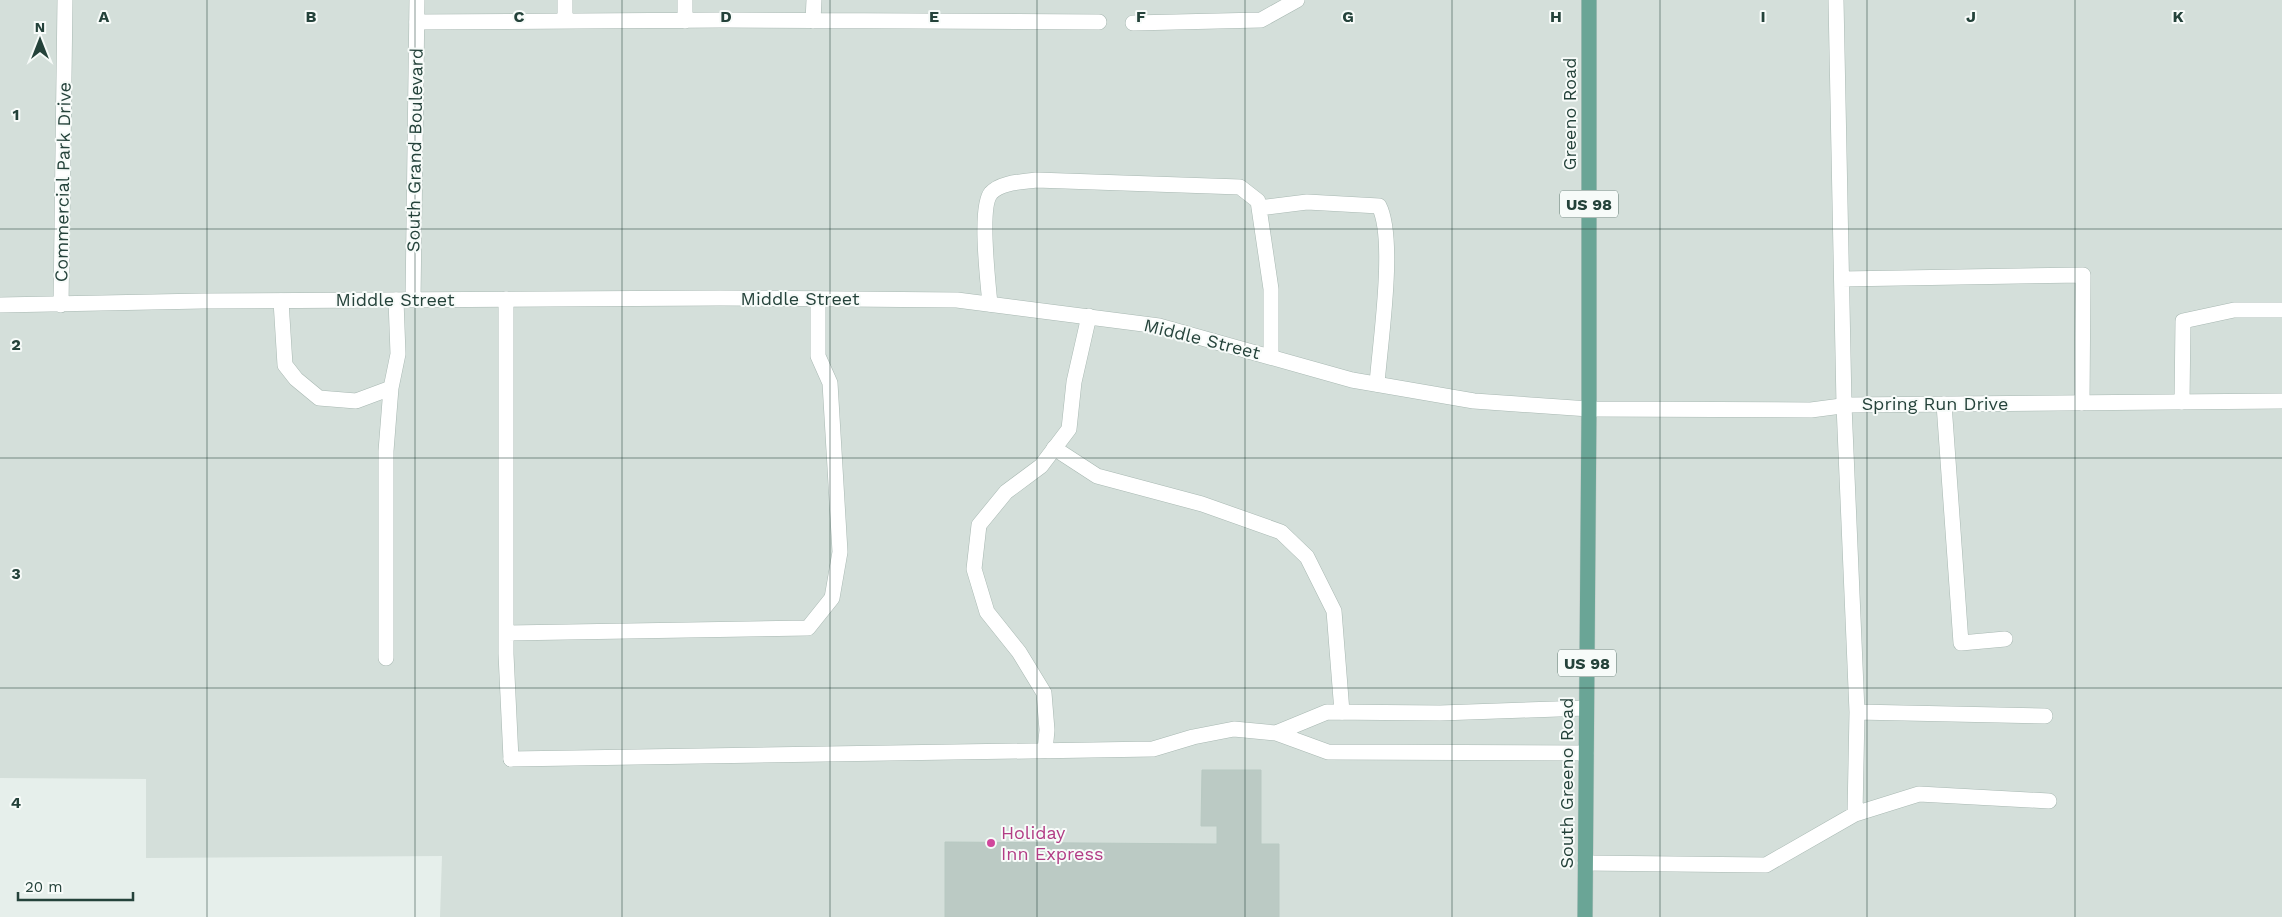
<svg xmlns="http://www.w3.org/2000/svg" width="2282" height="917" font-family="'Work Sans',sans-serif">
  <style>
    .built { fill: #d4dfda }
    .building { fill: #bbcac4; stroke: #b8c9c2 }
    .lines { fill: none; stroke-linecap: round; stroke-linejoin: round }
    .service-casing { stroke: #a8b8b2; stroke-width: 16 }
    .minor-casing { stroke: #a8b8b2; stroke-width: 16 }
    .primary-casing { stroke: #c2cac8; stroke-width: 16 }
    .service { stroke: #fff; stroke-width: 15 }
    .minor { stroke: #fff; stroke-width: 15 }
    .primary { stroke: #6aa596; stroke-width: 15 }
    .grid { fill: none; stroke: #24423a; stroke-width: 1; stroke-opacity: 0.55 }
    .hotel-dot { fill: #d1479c; stroke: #f7fbf9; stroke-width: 2 }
    .labels { text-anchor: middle; stroke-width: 4; stroke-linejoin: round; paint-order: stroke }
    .shield { fill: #f7fbf9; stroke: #637a73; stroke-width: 1 }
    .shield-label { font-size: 16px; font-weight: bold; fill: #24423a }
    .street-label { font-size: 18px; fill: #24423a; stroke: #f7fbf9 }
    .hotel-label { font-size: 18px; fill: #b23c85; stroke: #f7fbf9; text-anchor: start }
    .grid-label { font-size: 16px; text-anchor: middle; font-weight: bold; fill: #24423a; stroke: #f7fbf9; stroke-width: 4; stroke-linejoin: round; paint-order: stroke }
  </style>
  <rect width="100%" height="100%" fill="#e6efeb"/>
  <path class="built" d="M0 0H2282V917H440L442 856 146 858V779L0 778Z"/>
  <path class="building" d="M1202 770H1261V844H1279V917H945V842L1217 844V826H1201Z"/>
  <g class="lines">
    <defs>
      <path id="service" d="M565 0V21
        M1836 0 1844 405 1857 712
        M685 21V0
        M813 21 814 0
        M417 22 722 20 1099 22
        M1133 23 1261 20 1297 0
        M1259 208 1307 202 1379 206C1396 239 1380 343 1377 384
        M1842 279 2083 275 2082 403
        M506 299V654L511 759
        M281 301 285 365 296 379 319 398 356 401 391 388 398 354 396 300
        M990 304C988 282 979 207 991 193 1001 182 1022 182 1036 180L1240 187 1258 201 1271 289V356
        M2182 402 2183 321 2234 310H2282
        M1944 404 1961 643 2005 639
        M1054 448 1097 476 1202 504 1281 532 1307 557 1334 611 1342 712
        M506 633 808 628 832 598 840 552 830 383 818 356V299
        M386 658V451L391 388
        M1855 814 1919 794 2049 801
        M1585 863 1766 865 1855 814 1857 712 2045 716"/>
      <path id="minor" d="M413 300 417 0
        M0 305 203 301 720 298 957 300 1159 326 1352 380 1474 401 1589 409 1811 410 1849 405 2282 401
        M61 305 65 0
        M1276 733 1327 712 1440 713 1586 708
        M1045 751 1047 730 1044 693 1019 652 987 612 974 569 979 525 1006 492 1041 466 1069 429 1074 382 1089 316
        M511 759 1153 749 1193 737 1234 729 1276 733 1328 752 1586 753"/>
      <path id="primary" d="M1585 917 1589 409V0"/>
    </defs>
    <use href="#service" class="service-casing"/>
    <use href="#minor" class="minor-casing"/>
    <use href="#primary" class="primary-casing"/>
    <use href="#service" class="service"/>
    <use href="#minor" class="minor"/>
    <use href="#primary" class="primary"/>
  </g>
  <path class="grid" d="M207 0V917M415 0V917M622 0V917M830 0V917M1037 0V917M1245 0V917M1452 0V917M1660 0V917M1867 0V917M2075 0V917M0 229H2282M0 458H2282M0 688H2282"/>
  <circle class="hotel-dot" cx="991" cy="843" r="5"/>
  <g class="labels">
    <g class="shield">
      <rect x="1560" y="190.5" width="58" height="27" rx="4"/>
      <rect x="1558" y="649.5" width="58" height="27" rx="4"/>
    </g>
    <g class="shield-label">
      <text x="1589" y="210">US 98</text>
      <text x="1587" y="669">US 98</text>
    </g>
    <g class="street-label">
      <text transform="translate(1570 114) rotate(-90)" y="6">Greeno Road</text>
      <text transform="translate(415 150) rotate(-89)" y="6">South Grand Boulevard</text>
      <text transform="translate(63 182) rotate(-89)" y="6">Commercial Park Drive</text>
      <text x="800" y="305">Middle Street</text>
      <text x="395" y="306">Middle Street</text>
      <text transform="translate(1202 339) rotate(14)" y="6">Middle Street</text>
      <text x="1935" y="410">Spring Run Drive</text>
      <text transform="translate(1567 783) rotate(-90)" y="6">South Greeno Road</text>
    </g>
    <g class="hotel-label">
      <text x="1001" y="839">Holiday<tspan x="1001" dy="21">Inn Express</tspan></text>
    </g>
  </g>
  <g class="grid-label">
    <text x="104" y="22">A</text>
    <text x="311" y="22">B</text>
    <text x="519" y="22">C</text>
    <text x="726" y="22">D</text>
    <text x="934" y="22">E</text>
    <text x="1141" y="22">F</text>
    <text x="1348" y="22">G</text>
    <text x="1556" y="22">H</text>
    <text x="1763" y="22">I</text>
    <text x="1971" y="22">J</text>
    <text x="2178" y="22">K</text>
    <text x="16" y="120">1</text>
    <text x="16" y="350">2</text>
    <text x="16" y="579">3</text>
    <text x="16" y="808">4</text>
  </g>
  <g transform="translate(40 40)" stroke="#f7fbf9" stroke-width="4" paint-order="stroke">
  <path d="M0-4L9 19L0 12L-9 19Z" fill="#24423a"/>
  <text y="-8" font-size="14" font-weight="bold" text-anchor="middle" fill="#24423a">N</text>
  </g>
  <path d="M18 892v8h115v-8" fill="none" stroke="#24423a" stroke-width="2.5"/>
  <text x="25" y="892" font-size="15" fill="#24423a" stroke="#f7fbf9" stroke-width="4" paint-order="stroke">20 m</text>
</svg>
